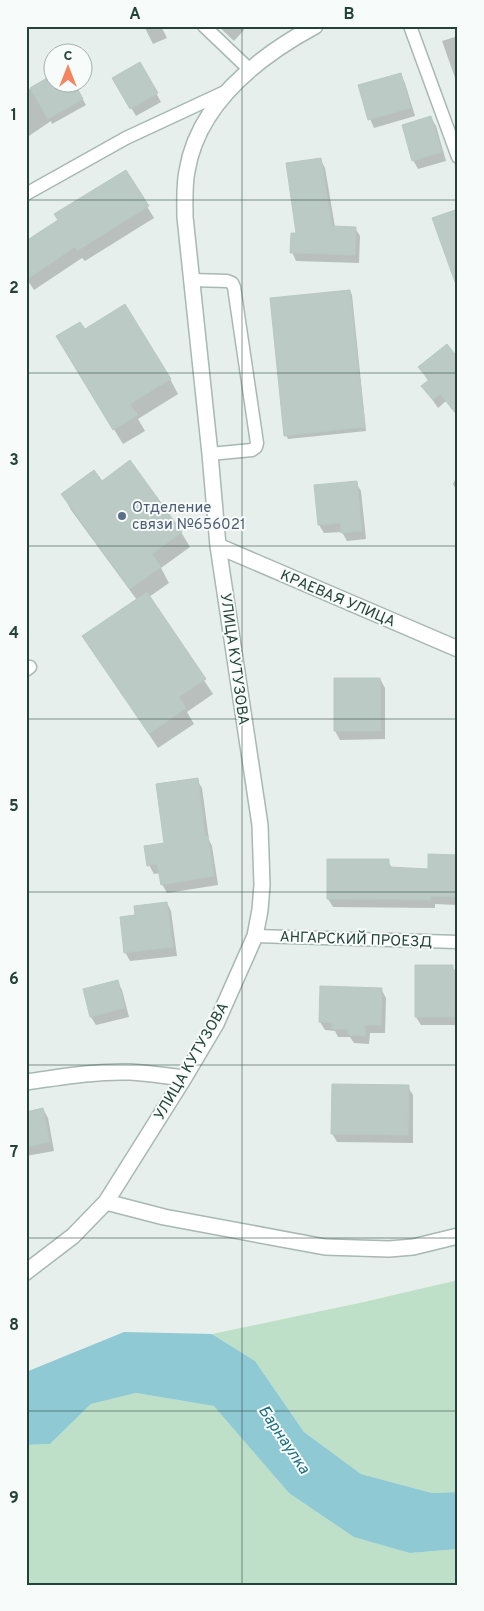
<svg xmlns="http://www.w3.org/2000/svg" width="484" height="1611" font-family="Overpass,sans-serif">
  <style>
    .green { fill: #bfe0c8 }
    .water { fill: #8ec9d4 }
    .shadow { fill: #0003 }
    .building { fill: #bbcac4; stroke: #b8c9c2 }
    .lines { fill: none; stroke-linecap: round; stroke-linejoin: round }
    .lane-casing { stroke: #a8b8b2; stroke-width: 15 }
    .street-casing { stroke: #a8b8b2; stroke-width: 18 }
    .lane { stroke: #fff; stroke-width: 12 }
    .street { stroke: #fff; stroke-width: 15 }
    .grid { fill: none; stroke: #24423a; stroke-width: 1; stroke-opacity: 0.55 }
    .service-dot { fill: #5c6f8a; stroke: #f7fbf9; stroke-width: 2 }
    .labels { text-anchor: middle; stroke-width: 4; stroke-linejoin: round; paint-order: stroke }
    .service-label { font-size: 15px; fill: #4e5e75; stroke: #f7fbf9; text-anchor: start }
    .street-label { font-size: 15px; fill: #24423a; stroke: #f7fbf9 }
    .water-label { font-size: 16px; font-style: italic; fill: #1c6f80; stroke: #f7fbf9 }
    .neatline { fill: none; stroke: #24423a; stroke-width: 2 }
    .grid-label { font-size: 16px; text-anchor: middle; font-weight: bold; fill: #24423a }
  </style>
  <rect width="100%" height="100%" fill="#e6efeb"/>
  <path class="green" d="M458 1280V1492L432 1493 361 1474 304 1432 255 1361 212 1334 364 1302Z
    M136 1393 215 1406 289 1493 410 1553 458 1549V1585H26V1445L50 1444 91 1404Z"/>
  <path class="water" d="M124 1332 212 1334 255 1361 304 1432 361 1474 432 1493 458 1492V1549L410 1553 354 1537 289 1493 214 1406 136 1393 91 1404 50 1444 26 1445V1372Z"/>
  <path class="shadow" d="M144 26H161L167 38 153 44Z
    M218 26H242L244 30 234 41Z
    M458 36V86L442 41Z
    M140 64 161 102 136 116 114 78Z
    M400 74 405 83 415 116 374 128 370 119Z
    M52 76V82H73L86 105 52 124 51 121 26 138V91Z
    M431 118 436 126 446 161 418 169 413 160Z
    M320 159 325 168 335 227 355 228 360 236 359 263 296 261 292 252Z
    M125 171 154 218 85 261 82 258 34 290 26 278 59 220Z
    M350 291 352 295 366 431 288 439 286 435Z
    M84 331 170 379 178 394 138 419 145 431 123 444 66 352Z
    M420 368 458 409 454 412 446 401 438 408 423 386 429 382Z
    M458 474V493L453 484Z
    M102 482 181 532 190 547 161 568 169 583 149 597 213 694 187 712 194 724 158 748 84 636 137 600 71 510 63 495Z
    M356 483 361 491 366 539 347 541 342 532 324 533 319 525Z
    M380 679 385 688V739L340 740 335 731V680Z
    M197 780 202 788 209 840 212 846 218 885 167 893 162 884 160 873 154 874 149 865 165 844Z
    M458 856V905L435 904V908L333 907 328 899 388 861 392 868 429 870Z
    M167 903 171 911 177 956 130 961 125 952 136 916Z
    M452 966 455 972H458V1025H421L416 1017Z
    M117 981 122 990 129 1017 96 1025 91 1017Z
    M381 989 386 998 385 1033H370L369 1044 354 1043 350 1037H338L335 1031 325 1030 320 1022Z
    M408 1087 413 1095V1143L337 1142 332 1133Z
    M43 1109 48 1118 54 1151 26 1156V1113Z"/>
  <path class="building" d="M140 62 158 93 130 109 112 78Z
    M401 73 411 108 368 120 358 85Z
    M52 75V82H74L83 99 48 119 30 88Z
    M431 116 442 152 412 161 402 125Z
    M321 158 332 226 356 227 355 255 290 253 291 233H296L286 163Z
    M126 170 149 206 77 251 75 247 26 280V241L58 220 54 214Z
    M458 209V282H455L432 218Z
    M350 290 365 427 284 436 270 298Z
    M125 304 171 379 130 404 138 415 113 430 56 336 80 322 85 329Z
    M447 344 458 358V416L440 394 433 400 421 386 429 380 418 367Z
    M130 460 182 532 152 554 161 567 130 589 61 494 94 470 102 481Z
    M357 481 362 531 341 533 340 523 318 525 314 485Z
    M147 592 206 679 179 697 186 708 149 734 82 636Z
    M334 678H380L381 731H334Z
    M198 778 205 836H208L214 876 161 885 157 864 147 866 144 846 164 843 156 784Z
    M428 854 458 855V897L431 896 430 900 327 899V859H389V867L428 869Z
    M167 902 173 947 124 953 120 917 135 915 134 906Z
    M415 965H453V970H458V1004H455V1017H415Z
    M118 980 125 1008 90 1017 83 989Z
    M320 986 382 988 381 1025H365V1036L348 1035V1029H332V1023L319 1022Z
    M332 1084 409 1085 408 1135 331 1134Z
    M43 1108 50 1142 26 1147V1112Z"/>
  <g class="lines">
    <defs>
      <path id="lane" d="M204 26 250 70
        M410 26 458 157
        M26 194 126 138 227 91
        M192 280 227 281 232 283 234 287 257 443 256 447 252 450 210 454
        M26 670 30 667
        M255 936 458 942"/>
      <path id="street" d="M218 546 458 649
        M26 1082C61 1077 95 1071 130 1072 148 1073 166 1076 184 1078
        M106 1202 164 1217 325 1247 389 1249 413 1247 458 1236
        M26 1272 73 1236 106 1202 184 1078 216 1024 255 936 260 910 262 885 260 825 218 546 210 454 185 217C185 202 184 186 187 171 198 103 258 57 315 26"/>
    </defs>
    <use href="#lane" class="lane-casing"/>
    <use href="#street" class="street-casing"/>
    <use href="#lane" class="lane"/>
    <use href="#street" class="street"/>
  </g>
  <path class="grid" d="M242 26V1585M26 200H458M26 373H458M26 546H458M26 719H458M26 892H458M26 1065H458M26 1238H458M26 1411H458"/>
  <circle class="service-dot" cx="122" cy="516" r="5"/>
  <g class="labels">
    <g class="service-label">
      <text x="132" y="512">Отделение<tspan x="132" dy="17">связи №656021</tspan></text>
    </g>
    <g class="street-label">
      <text transform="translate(338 598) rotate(23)" y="5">КРАЕВАЯ УЛИЦА</text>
      <text transform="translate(235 659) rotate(82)" y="5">УЛИЦА КУТУЗОВА</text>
      <text transform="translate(356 939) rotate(2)" y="5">АНГАРСКИЙ ПРОЕЗД</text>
      <text transform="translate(191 1061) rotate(-60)" y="5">УЛИЦА КУТУЗОВА</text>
    </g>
    <g class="water-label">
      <text transform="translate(285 1439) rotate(56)" y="6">Барнаулка</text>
    </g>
  </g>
  <rect width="484" height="1611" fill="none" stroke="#f7fbf9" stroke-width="55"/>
  <g transform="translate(68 68)"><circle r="24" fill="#f7fbf9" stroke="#a3b1ad"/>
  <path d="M0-4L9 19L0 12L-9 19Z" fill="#f4845f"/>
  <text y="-8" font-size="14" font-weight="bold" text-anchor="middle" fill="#24423a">С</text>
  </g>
  <rect x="28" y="28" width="428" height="1556" class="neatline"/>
  <g class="grid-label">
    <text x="135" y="19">A</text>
    <text x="349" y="19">B</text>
    <text x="14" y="120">1</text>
    <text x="14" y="293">2</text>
    <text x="14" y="465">3</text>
    <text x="14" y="638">4</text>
    <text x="14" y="811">5</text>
    <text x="14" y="984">6</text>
    <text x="14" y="1157">7</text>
    <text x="14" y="1330">8</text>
    <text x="14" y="1503">9</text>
  </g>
</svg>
